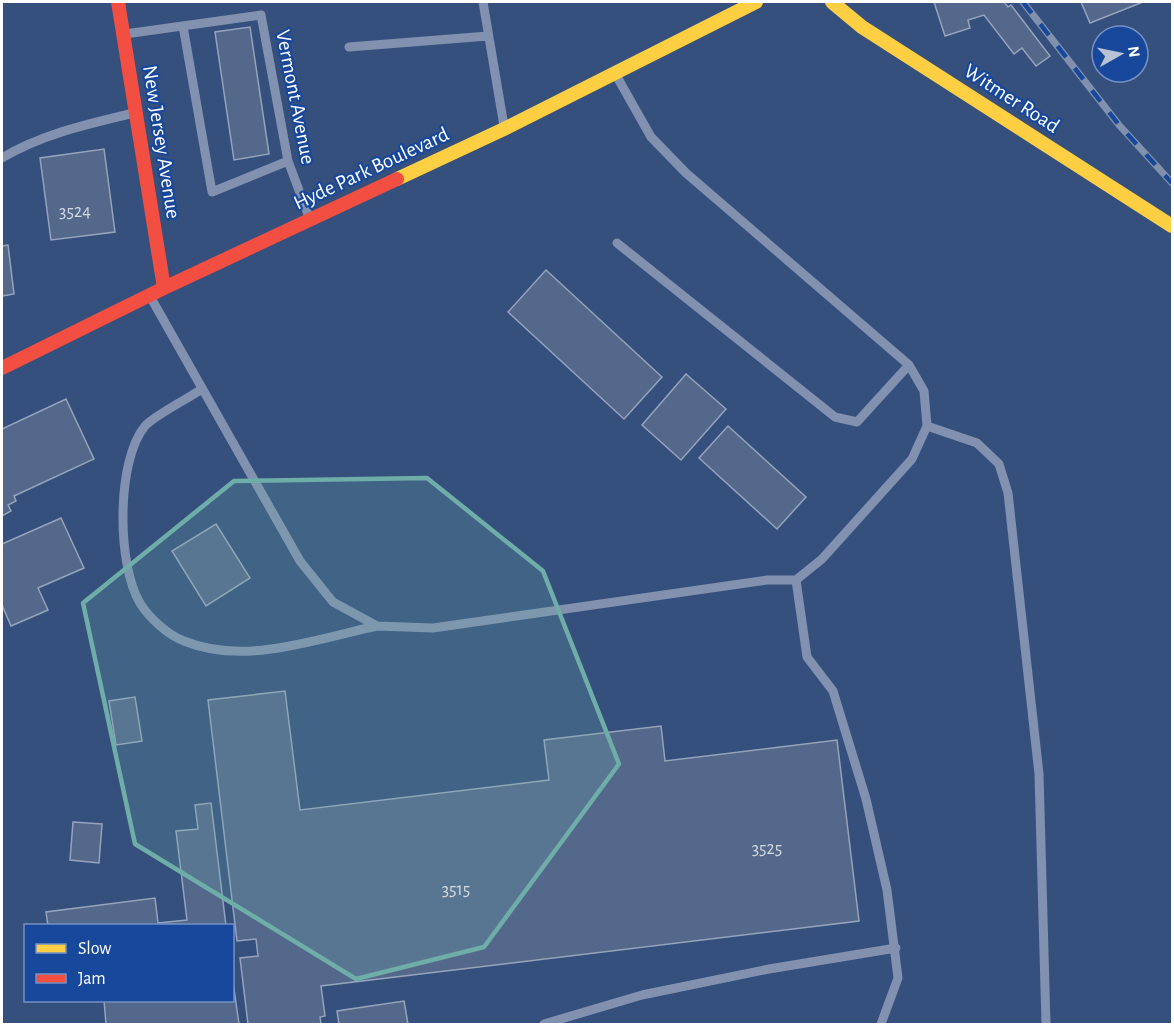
<svg xmlns="http://www.w3.org/2000/svg" width="1174" height="1026" font-family="'Alegreya Sans',sans-serif">
  <style>
    .building { fill: #53688b; stroke: #95a4bc; stroke-width: 1.5 }
    .lines { fill: none; stroke-linecap: round; stroke-linejoin: round }
    .lane { stroke: #8191af; stroke-width: 9 }
    .slow { stroke: #ffcf43; stroke-width: 14 }
    .jam { stroke: #f24e42; stroke-width: 14 }
    .rail-casing { stroke: #8091ad; stroke-width: 7 }
    .rail { stroke: #18489b; stroke-width: 4.5; stroke-dasharray: 14; stroke-linecap: butt }
    .marked { fill: #6fada8; fill-opacity: 0.2; stroke: #6fada8; stroke-width: 4.5; stroke-linejoin: round }
    .labels { text-anchor: middle; stroke-width: 4.5; stroke-linejoin: round; paint-order: stroke }
    .number-label { font-size: 18px; fill: #d4d9e2 }
    .street-label { font-size: 21px; fill: #fff; stroke: #18489b }
  </style>
  <rect width="100%" height="100%" fill="#36507d"/>
  <path class="building" d="M934 2H1004L1008 7 1011 5 1050 56 1036 66 1022 48 1014 54 984 15 968 20 970 28 945 36Z
    M1081 2H1143L1090 23Z
    M250 27 269 154 234 160 215 32Z
    M104 149 115 232 51 240 40 158Z
    M8 245 14 294 2 296V246Z
    M546 270 662 377 624 419 508 312Z
    M686 374 726 409 681 460 642 425Z
    M66 399 94 459 14 496 16 501 8 505 11 511 2 516V429Z
    M728 426 806 497 777 529 699 458Z
    M61 518 84 568 38 588 48 610 11 626 2 605V544Z
    M216 524 250 578 206 606 172 551Z
    M285 691 300 810 549 780 544 740 661 726 665 761 837 740 859 921 321 986 325 1016 320 1017 321 1024H248L240 958 258 956 256 939 237 941 208 700Z
    M135 697 142 741 116 745 109 701Z
    M211 803 226 926H48L46 912 155 898 158 923 187 920 176 831 198 829 195 805Z
    M73 822 102 824 99 863 70 860Z
    M232 975 239 1024H106L104 1000H232Z
    M404 1001 408 1024H339L337 1011Z"/>
  <g class="lines">
    <path class="lane" d="M483 2 504 126
      M183 26 212 192 288 161
      M125 34 261 15 288 161 309 217
      M349 47 488 36
      M2 158C42 134 88 124 134 113
      M617 243 835 417 857 422 909 365
      M151 298 300 561 333 602 377 626 433 628 767 580H796L822 559 912 459 927 426 924 391 909 365 686 173 651 137 616 75
      M202 389C189 398 155 415 145 426 116 461 117 565 140 603 149 618 168 635 184 641 245 666 316 639 377 626
      M927 426 977 443 999 464 1008 493 1039 774 1046 1024
      M796 580 807 657 833 691 866 799 887 890 898 978 881 1024
      M544 1024 642 995 769 969 896 948"/>
    <path class="slow" d="M832 2 862 27 1172 226
      M397 179 504 129 756 2"/>
    <path class="jam" d="M118 2 164 288
      M2 368 164 288 397 179"/>
    <defs>
      <path id="rail" d="M1023 2 1119 125 1172 183"/>
    </defs>
    <use href="#rail" class="rail-casing"/>
    <use href="#rail" class="rail"/>
  </g>
  <path class="marked" d="M427 478 543 571 619 764 484 947 356 979 135 844 83 603 234 481Z"/>
  <g class="labels">
    <g class="number-label">
      <text x="75" y="217">3524</text>
      <text x="767" y="854">3525</text>
      <text x="456" y="895">3515</text>
    </g>
    <g class="street-label">
      <text transform="translate(296 97) rotate(79)" y="7">Vermont Avenue</text>
      <text transform="translate(1012 98) rotate(33)" y="7">Witmer Road</text>
      <text transform="translate(162 142) rotate(81)" y="7">New Jersey Avenue</text>
      <text transform="translate(371 168) rotate(-25)" y="7">Hyde Park Boulevard</text>
    </g>
  </g>
  <rect width="1174" height="1026" fill="none" stroke="#ffffff" stroke-width="6"/>
  <rect x="24" y="924" width="210" height="78" fill="#18489b" stroke="#7491c3" stroke-width="1.5"/>
  <rect x="36" y="944" width="30" height="9" fill="#ffcf43" stroke="#7491c3" stroke-width="1.5"/>
  <text x="78" y="954" font-size="18" fill="#ffffff">Slow</text>
  <rect x="36" y="974" width="30" height="9" fill="#f24e42" stroke="#7491c3" stroke-width="1.5"/>
  <text x="78" y="984" font-size="18" fill="#ffffff">Jam</text>
  <g transform="translate(1120 54) rotate(81)"><circle r="28" fill="#18489b" stroke="#7491c3" stroke-width="1.5"/>
  <path d="M0-4.5L10 22L0 15L-10 22Z" fill="#b9c2d2"/>
  <text y="-9" font-size="16" font-weight="bold" text-anchor="middle" fill="#ffffff">N</text>
  </g>
</svg>
